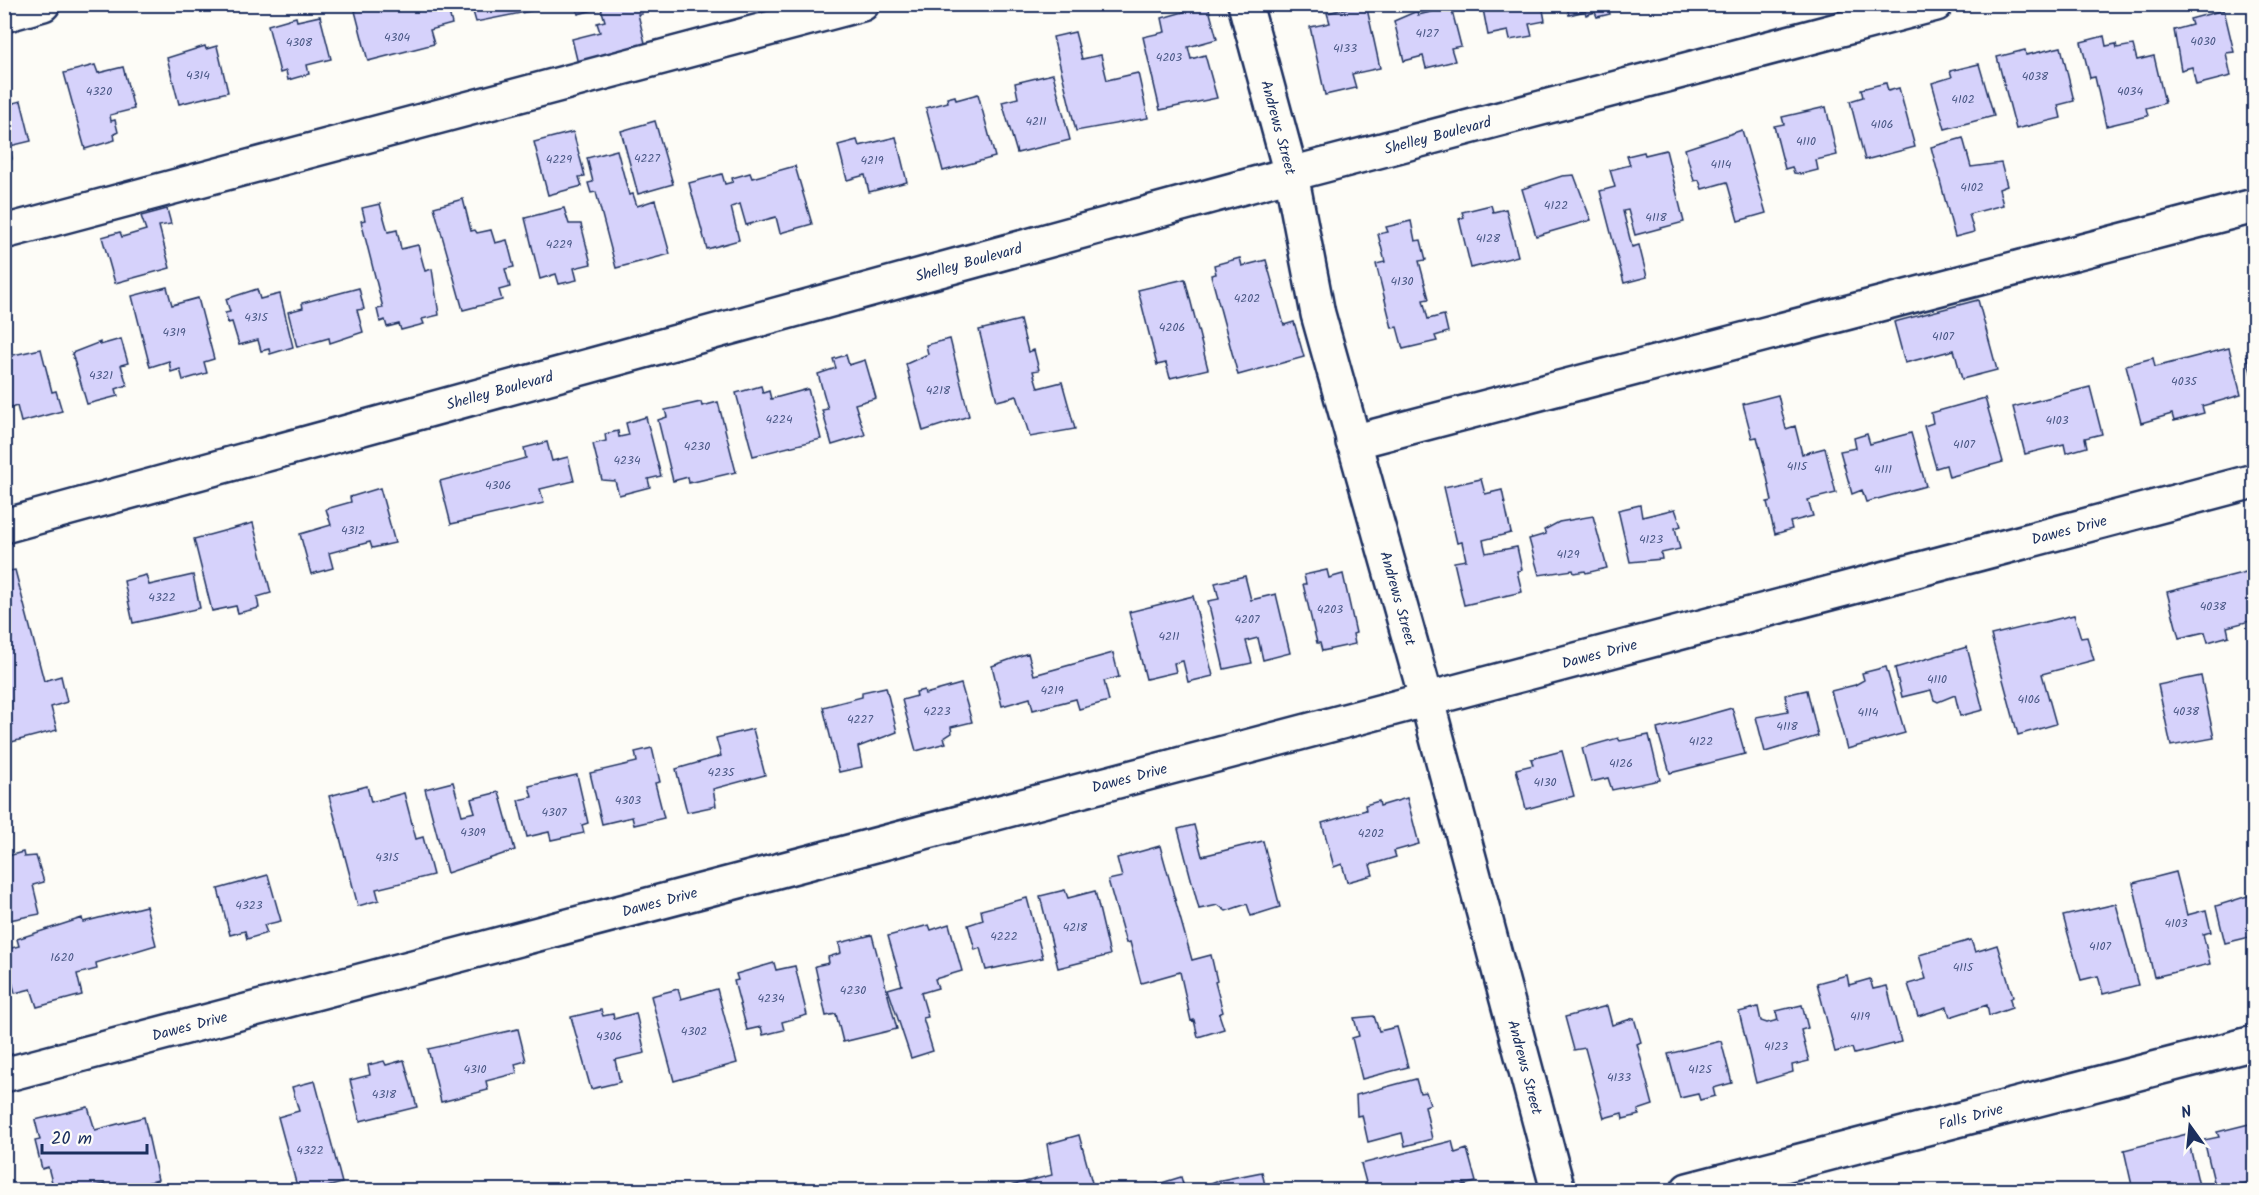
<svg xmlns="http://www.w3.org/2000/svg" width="2259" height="1195" font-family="Kalam,sans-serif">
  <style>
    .building { fill: #d6d2fb; stroke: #1b2f5e; stroke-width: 1.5 }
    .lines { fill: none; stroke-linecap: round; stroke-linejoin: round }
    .minor-casing { stroke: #1b2f5e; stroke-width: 38 }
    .minor { stroke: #fdfcf7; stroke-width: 33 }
    .labels { text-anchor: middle; stroke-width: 4.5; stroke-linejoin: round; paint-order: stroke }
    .number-label { font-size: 12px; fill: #4a5885 }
    .street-label { font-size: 15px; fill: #1b2f5e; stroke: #fdfcf7 }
  </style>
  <rect width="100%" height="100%" fill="#fdfcf7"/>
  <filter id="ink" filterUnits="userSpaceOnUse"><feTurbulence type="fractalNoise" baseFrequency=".0167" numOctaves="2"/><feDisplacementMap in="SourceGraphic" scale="12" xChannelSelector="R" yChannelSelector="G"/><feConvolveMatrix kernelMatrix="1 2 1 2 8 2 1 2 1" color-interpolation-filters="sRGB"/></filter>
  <g filter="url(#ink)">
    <path class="building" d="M373 4H447L452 24 430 30 434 44 368 61 355 11Z
      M477 4H530L531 11 476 22 472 8 478 7Z
      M575 4H640L642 14H638L646 47 578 64 572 39 600 32 597 23 605 21 601 8 578 14Z
      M1292 4H1315L1293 10Z
      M1366 4 1380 68 1352 74 1356 88 1325 95 1310 27 1330 23 1327 13Z
      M1482 4H1542L1545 21 1529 24 1532 36 1510 40 1508 31 1488 35Z
      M1566 4H1607L1610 14 1597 17 1595 12 1586 15 1585 11 1569 15Z
      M2250 4H2254V21Z
      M1208 5 1217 39 1188 47 1191 59 1205 55 1217 98 1160 110 1143 37 1165 32 1162 18Z
      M1451 7 1461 46 1451 48 1455 61 1426 68 1423 56 1404 61 1394 21 1417 11 1418 15Z
      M2224 10 2234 52 2226 53 2231 76 2196 85 2192 67 2181 70 2174 30 2192 25 2190 19Z
      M320 16 331 59 307 65 309 74 288 80 286 71 280 73 268 25 296 17 297 21Z
      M1075 32 1082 59 1101 55 1107 80 1138 73 1148 118 1076 131 1053 37Z
      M2104 36 2106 46 2116 44 2117 48 2133 45 2137 60 2154 56 2165 103 2146 108 2148 116 2106 126 2095 77 2090 78 2081 42Z
      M205 46 206 49 217 46 228 92 179 104 167 58Z
      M2061 47 2074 101 2058 105 2061 118 2016 129 1997 57 2025 50 2026 55Z
      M1979 64 1994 116 1945 129 1932 83 1952 77 1950 71Z
      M95 65 98 73 123 67 134 109 110 115 111 121 115 120 118 132 114 134 115 140 85 149 64 73Z
      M1053 74 1070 140 1017 153 1002 102 1018 98 1015 83Z
      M1886 83 1888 91 1899 88 1915 147 1865 160 1850 101 1863 97 1861 89Z
      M978 94 995 157 943 171 926 108 948 102 947 98 955 96 956 100Z
      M4 100 6 105 21 101 31 141 10 146 12 159 4 161Z
      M1826 107 1837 155 1816 160 1818 170 1802 174 1794 173 1792 167 1785 169 1774 126 1784 124 1782 117Z
      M655 121 673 184 638 194 621 131Z
      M1742 130 1766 213 1738 221 1727 182 1702 189 1699 180 1694 181 1685 149Z
      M573 132 585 176 579 177 582 186 548 195 534 142Z
      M896 137 907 182 869 192 865 175 847 180 838 145 857 140 859 146Z
      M1963 138 1971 167 2001 163 2007 186 1999 189 2003 205 1969 214 1974 232 1955 237 1931 147Z
      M617 150 629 195 633 194 637 206 655 200 670 254 616 268 596 192 591 193 588 183 593 182 587 158Z
      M1666 150 1684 222 1635 235 1628 210 1623 211 1632 247 1639 245 1647 277 1624 283 1600 191 1615 187 1610 170 1630 165 1627 156 1644 152 1645 155Z
      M795 166 812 224 780 233 776 217 746 225 740 204 731 207 739 240 707 249 689 183 722 174 725 184 733 182 732 178 750 173 752 178Z
      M1574 175 1591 220 1536 236 1522 189 1562 176Z
      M463 199 471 231 475 230 477 233 491 230 495 243 507 240 514 267 505 269 510 287 499 290 502 300 463 310 434 207Z
      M380 204 388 232 397 230 401 249 418 245 425 271 432 269 439 315 422 319 424 324 401 330 399 324 387 327 385 320 380 322 377 309 383 308 361 221 365 220 362 208Z
      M1491 205 1493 212 1506 209 1518 256 1471 268 1459 219 1464 217 1462 212Z
      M564 208 569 224H581L591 264 574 268 577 280 559 284 556 274 540 279 525 218Z
      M167 209 171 224 159 226 170 268 115 283 102 237 120 232 122 237 146 230 141 216Z
      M1411 221 1415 241 1421 240 1426 260 1419 261 1429 299 1423 300 1428 319 1444 315 1448 332 1435 336 1437 341 1403 349 1397 327 1392 328 1376 264 1385 262 1378 234 1388 232 1386 227Z
      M1240 258 1242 266 1266 260 1284 325 1294 322 1304 357 1238 375 1211 275 1216 274 1214 265Z
      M1185 279 1208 369 1170 378 1166 363 1157 365 1138 290Z
      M167 287 172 305 198 298 214 359 204 362 207 373 183 380 180 369 171 372 169 361 150 367 132 296Z
      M359 288 364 309 357 310 363 332 330 343 329 338 297 347 288 312 303 308 302 303Z
      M257 289 260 299 280 294 293 347 270 354 269 349 261 351 258 340 239 345 232 322 228 323 225 313 230 312 226 299Z
      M1978 300 1997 370 1962 379 1954 350 1905 363 1894 322Z
      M1020 320 1028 352 1034 350 1039 370 1033 371 1038 388 1062 382 1075 429 1030 437 1017 396 997 401 979 330Z
      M121 339 128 363 121 365 127 385 116 389 118 396 87 404 72 353 100 342V345Z
      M950 339 969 416 923 431 906 364 928 354 926 345Z
      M2229 348 2241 395 2202 406 2204 413 2174 421 2172 414 2141 423 2126 365 2153 358 2155 367Z
      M41 349 52 392 56 391 62 411 21 422 17 406 4 410V357Z
      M2254 351V383L2246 354Z
      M846 355 849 365 865 360 876 398 855 404 865 435 832 445 822 410 828 409 818 374 836 368 833 359Z
      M761 386 763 393 769 391 771 399 808 389 821 439 753 456 736 393Z
      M2090 387 2102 434 2085 438 2087 447 2066 453 2064 444 2025 454 2013 407Z
      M1778 395 1786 429 1795 426 1802 454 1825 448 1836 493 1808 500 1813 516 1790 522 1792 529 1775 534 1767 502 1772 501 1767 477 1757 437 1752 438 1743 404Z
      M1985 398 2003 462 1949 477 1946 465 1936 468 1924 426 1933 423 1931 413Z
      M701 402 702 406 718 402 736 472 689 483 688 477 673 481 658 420 667 417 665 410Z
      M646 417 661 476 648 479 650 487 619 495 615 481 602 480 593 444 606 441 605 434 618 431 619 437 629 435 626 423Z
      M1911 433 1926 486 1866 502 1862 490 1852 494 1840 451 1856 448 1854 438 1867 434 1870 444Z
      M547 442 552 461 568 457 574 481 540 489 544 503 451 524 440 481 526 458 524 448Z
      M1481 479 1485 494 1502 490 1511 533 1483 540 1486 553 1517 547 1522 570 1517 571 1522 592 1464 605 1454 562 1466 560 1462 542 1457 543 1444 487Z
      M380 488 395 543 372 548 370 542 329 553 333 568 311 574 300 534 331 525 326 509 351 502 350 497Z
      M1640 505 1642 517 1675 509 1681 526 1675 528 1680 549 1661 553 1662 559 1630 562 1618 510Z
      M1593 516 1607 568 1586 573 1585 571 1574 573 1573 570 1539 575 1529 539 1546 534 1544 530 1559 522Z
      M253 523 271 593 257 597 259 608 238 613 236 606 212 611 194 539Z
      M15 570 44 681 61 676 67 702 51 707 57 730 4 744V572Z
      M1327 570 1329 578 1343 574 1356 633 1353 634 1355 644 1322 651 1320 643H1317L1303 584H1306L1304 575Z
      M2250 571 2254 590V620L2227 627 2229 636 2208 642 2205 632 2179 638 2167 592Z
      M146 575 149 585 193 575 200 608 133 623 124 581Z
      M1245 576 1251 600 1276 594 1290 653 1263 660 1258 638 1246 641 1252 663 1224 669 1208 601 1219 599 1215 583Z
      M1193 596 1213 676 1188 682 1183 661 1174 663 1176 672 1146 679 1129 612Z
      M2074 615 2081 638 2087 637 2094 660 2042 674 2056 724 2018 735 1991 635Z
      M1967 647 1983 710 1960 716 1955 695 1938 702 1934 700 1931 690 1902 697 1895 668Z
      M1028 653 1034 675 1113 653 1119 677 1104 681 1109 701 1079 709 1076 699 1033 710 1030 698 1002 706 992 666Z
      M1886 667 1905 733 1847 749 1831 691 1855 685 1864 680 1862 673Z
      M2201 676 2214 738 2171 746 2158 685Z
      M961 684 972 722 951 727 952 733 944 738 946 743 916 751 902 700 917 696 916 692 924 690 925 694Z
      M886 687 897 732 858 747 862 767 839 772 823 707 862 697V692Z
      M1807 690 1818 736 1765 752 1756 717 1788 711 1785 695Z
      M1732 708 1745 754 1670 773 1657 729Z
      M753 729 765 775 713 789 716 806 687 812 676 769 721 756 716 738Z
      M1649 735 1660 780 1612 790 1608 778 1591 782 1582 748 1618 738 1620 741Z
      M652 748 660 782 655 783 664 818 634 825 632 817 602 824 590 773 637 762 635 752Z
      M1562 751 1574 796 1526 809 1516 769 1533 765 1531 759Z
      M577 775 588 823 582 825 584 833 551 840 549 832 527 837 518 800 532 797 529 786Z
      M453 782 462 815 475 812 471 799 499 792 515 850 447 873 425 789Z
      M367 786 371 802 404 793 416 839 423 837 433 875 376 889 379 900 358 906 329 796Z
      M1407 798 1419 844 1394 851 1396 857 1370 865 1373 875 1347 882 1342 864 1334 867 1322 823 1366 810 1365 805 1379 801 1380 806Z
      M1194 825 1202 856 1263 841 1280 907 1251 916 1247 904 1226 911 1218 905 1199 909 1178 829Z
      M1160 846 1192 960 1211 955 1217 981 1215 982 1223 1012 1219 1014 1224 1029 1198 1037 1194 1020 1191 1021 1180 972 1141 983 1130 942 1126 943 1108 880 1122 877 1117 858Z
      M23 852 24 857 36 856 44 882 33 885 40 914 4 921V857Z
      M2176 872 2187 915 2206 910 2211 932 2203 934 2210 964 2154 977 2133 883Z
      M268 875 281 921 264 925 267 933 247 939 245 931 230 935 218 889Z
      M1065 890 1068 898 1095 891 1110 955 1058 968 1040 896Z
      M2254 894V936L2225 943 2216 906Z
      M1027 898 1043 958 986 970 980 948 975 950 968 925 983 920 981 910Z
      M2116 904 2138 985 2103 994 2098 976 2081 980 2063 916Z
      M146 906 156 945 96 963 97 969 77 974 82 995 37 1007 31 989 15 993 4 950 19 946 17 939 82 918 83 922Z
      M949 924 962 971 935 979 938 988 921 993 928 1017 923 1018 933 1051 911 1058 888 989 902 985 888 936 929 925 931 930Z
      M872 935 897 1029 843 1042 836 1014 826 1016 815 966 829 963 828 957 841 953 839 943Z
      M1971 940 1975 952 1997 945 2013 997 2010 999 2012 1008 1989 1016 1987 1005 1950 1017 1947 1007 1918 1016 1908 984 1926 979 1919 955Z
      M774 963 776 970 795 966 807 1015 782 1022 784 1030 763 1035 761 1027 747 1030 734 981 738 980 736 974Z
      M1847 975 1849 985 1870 979 1873 989 1887 986 1901 1042 1854 1054 1852 1048 1835 1052 1817 983Z
      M678 989 681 999 717 989 737 1063 674 1081 651 996Z
      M1802 1005 1808 1028 1801 1030 1809 1061 1792 1065 1793 1072 1756 1083 1739 1012 1758 1007 1761 1021 1767 1023 1778 1020 1776 1011Z
      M1607 1006 1612 1025 1634 1018 1641 1042 1637 1044 1653 1105 1638 1110 1639 1115 1623 1119 1622 1113 1604 1118 1585 1048 1574 1050 1565 1017Z
      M601 1010 603 1016 613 1014 614 1019 636 1013 645 1053 615 1060 620 1082 591 1089 571 1017Z
      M1374 1016 1379 1031 1397 1027 1408 1067 1362 1079 1352 1038 1359 1036 1354 1018Z
      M518 1029 526 1061 515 1064 517 1073 486 1081 488 1090 441 1102 428 1049Z
      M1721 1041 1732 1083 1713 1088 1715 1096 1700 1100 1698 1094 1680 1098 1668 1054Z
      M404 1060 417 1107 360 1121 350 1080 370 1075 368 1065 384 1061 386 1065Z
      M1416 1079 1420 1093 1426 1092 1430 1104 1425 1106 1432 1139 1405 1146 1402 1133 1368 1142 1362 1115 1357 1116 1356 1095Z
      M315 1081 342 1183 315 1190H298L278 1117 299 1111 292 1087Z
      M88 1107 95 1130 144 1117 158 1180 118 1190H106L104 1184 80 1190H54L48 1167 42 1169 35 1141 40 1140 35 1120Z
      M2253 1123 2254 1181 2216 1190 2204 1140 2219 1137 2217 1132Z
      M2187 1134 2200 1190H2133L2124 1150Z
      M1079 1135 1094 1190H994L1052 1175 1047 1144Z
      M1452 1141 1455 1153 1467 1149 1476 1182 1463 1185 1465 1190H1368L1361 1164Z
      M1262 1172 1266 1190H1200L1199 1188 1216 1181Z
      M1181 1177 1185 1190H1139Z"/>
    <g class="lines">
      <defs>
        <g id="minor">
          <path id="s1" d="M1245 4 1291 174 1318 314 1427 701 1558 1190"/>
          <path d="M4 15 43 4"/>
          <path d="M4 232 862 4"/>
          <path d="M1353 442 2254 206"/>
          <path id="s2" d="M4 526 1291 174 1936 4"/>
          <path id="s3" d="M4 1075 2254 481"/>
          <path id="s4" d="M1688 1190 2254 1043"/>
        </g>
      </defs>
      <use href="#minor" class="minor-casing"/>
      <use href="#minor" class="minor"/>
    </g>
  </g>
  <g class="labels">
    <g class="number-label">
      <text x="1427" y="37">4127</text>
      <text x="397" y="41">4304</text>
      <text x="2203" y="45">4030</text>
      <text x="299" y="46">4308</text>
      <text x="1345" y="52">4133</text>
      <text x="1169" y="61">4203</text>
      <text x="198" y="79">4314</text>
      <text x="2035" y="80">4038</text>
      <text x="99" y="95">4320</text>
      <text x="2130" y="95">4034</text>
      <text x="1963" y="103">4102</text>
      <text x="1036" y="125">4211</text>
      <text x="1882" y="128">4106</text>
      <text x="1806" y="145">4110</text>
      <text x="647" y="162">4227</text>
      <text x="559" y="163">4229</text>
      <text x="872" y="164">4219</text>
      <text x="1721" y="168">4114</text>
      <text x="1972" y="191">4102</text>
      <text x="1556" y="209">4122</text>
      <text x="1656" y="221">4118</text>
      <text x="1488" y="242">4128</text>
      <text x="559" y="248">4229</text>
      <text x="1402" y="285">4130</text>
      <text x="1247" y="302">4202</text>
      <text x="256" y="321">4315</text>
      <text x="1172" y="331">4206</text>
      <text x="174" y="336">4319</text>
      <text x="1943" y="340">4107</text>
      <text x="101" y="379">4321</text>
      <text x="2184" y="385">4035</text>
      <text x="938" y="394">4218</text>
      <text x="779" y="423">4224</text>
      <text x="2057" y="424">4103</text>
      <text x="1964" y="448">4107</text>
      <text x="697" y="450">4230</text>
      <text x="627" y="464">4234</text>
      <text x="1797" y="470">4115</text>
      <text x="1883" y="473">4111</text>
      <text x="498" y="489">4306</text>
      <text x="353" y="534">4312</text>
      <text x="1651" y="543">4123</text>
      <text x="1568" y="558">4129</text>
      <text x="162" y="601">4322</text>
      <text x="2213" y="610">4038</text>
      <text x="1330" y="613">4203</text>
      <text x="1247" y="623">4207</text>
      <text x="1169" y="640">4211</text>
      <text x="1937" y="683">4110</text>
      <text x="1052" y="694">4219</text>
      <text x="2029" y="703">4106</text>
      <text x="937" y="715">4223</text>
      <text x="2186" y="715">4038</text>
      <text x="1868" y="716">4114</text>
      <text x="860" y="723">4227</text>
      <text x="1787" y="730">4118</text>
      <text x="1701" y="745">4122</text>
      <text x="1621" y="767">4126</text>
      <text x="721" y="776">4235</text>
      <text x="1545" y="786">4130</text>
      <text x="628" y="804">4303</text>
      <text x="554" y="816">4307</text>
      <text x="473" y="836">4309</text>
      <text x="1371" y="837">4202</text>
      <text x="387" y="861">4315</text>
      <text x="249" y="909">4323</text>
      <text x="2176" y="927">4103</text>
      <text x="1075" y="931">4218</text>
      <text x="1004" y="940">4222</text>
      <text x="2100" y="950">4107</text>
      <text x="62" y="961">1620</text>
      <text x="1963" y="971">4115</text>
      <text x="853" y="994">4230</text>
      <text x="771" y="1002">4234</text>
      <text x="1860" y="1020">4119</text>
      <text x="694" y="1035">4302</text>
      <text x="609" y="1040">4306</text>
      <text x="1776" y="1050">4123</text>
      <text x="475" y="1073">4310</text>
      <text x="1700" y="1073">4125</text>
      <text x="1619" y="1081">4133</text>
      <text x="384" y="1098">4318</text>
      <text x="310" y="1154">4322</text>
    </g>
    <g class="street-label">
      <text dy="5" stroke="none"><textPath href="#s1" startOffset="128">Andrews Street</textPath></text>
      <text dy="5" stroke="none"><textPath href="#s2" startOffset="1486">Shelley Boulevard</textPath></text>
      <text dy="5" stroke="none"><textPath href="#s2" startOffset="1000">Shelley Boulevard</textPath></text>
      <text dy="5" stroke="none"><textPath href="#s2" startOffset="514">Shelley Boulevard</textPath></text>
      <text dy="5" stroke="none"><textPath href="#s3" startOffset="2136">Dawes Drive</textPath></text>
      <text dy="5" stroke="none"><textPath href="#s1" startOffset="614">Andrews Street</textPath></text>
      <text dy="5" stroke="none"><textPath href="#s3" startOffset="1650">Dawes Drive</textPath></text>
      <text dy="5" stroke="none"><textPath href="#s3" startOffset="1164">Dawes Drive</textPath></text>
      <text dy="5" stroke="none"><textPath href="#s3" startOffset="678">Dawes Drive</textPath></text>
      <text dy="5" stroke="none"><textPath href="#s3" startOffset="192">Dawes Drive</textPath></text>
      <text dy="5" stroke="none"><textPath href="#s1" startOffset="1100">Andrews Street</textPath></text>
      <text dy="5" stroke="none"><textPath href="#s4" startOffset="292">Falls Drive</textPath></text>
    </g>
  </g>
  <rect width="2259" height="1195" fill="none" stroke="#fdfcf7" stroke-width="24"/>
  <rect x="12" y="12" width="2235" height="1171" fill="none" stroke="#1b2f5e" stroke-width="2" filter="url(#ink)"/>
  <g transform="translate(2190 1126) rotate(345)" stroke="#fdfcf7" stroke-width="4.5" paint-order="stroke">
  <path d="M0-4.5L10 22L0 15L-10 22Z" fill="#1b2f5e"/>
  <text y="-9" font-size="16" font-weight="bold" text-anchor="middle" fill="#1b2f5e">N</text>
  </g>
  <path d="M42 1144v9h105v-9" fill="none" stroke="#1b2f5e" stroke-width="3"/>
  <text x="51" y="1144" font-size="18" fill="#1b2f5e" stroke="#fdfcf7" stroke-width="4.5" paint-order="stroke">20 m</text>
</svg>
